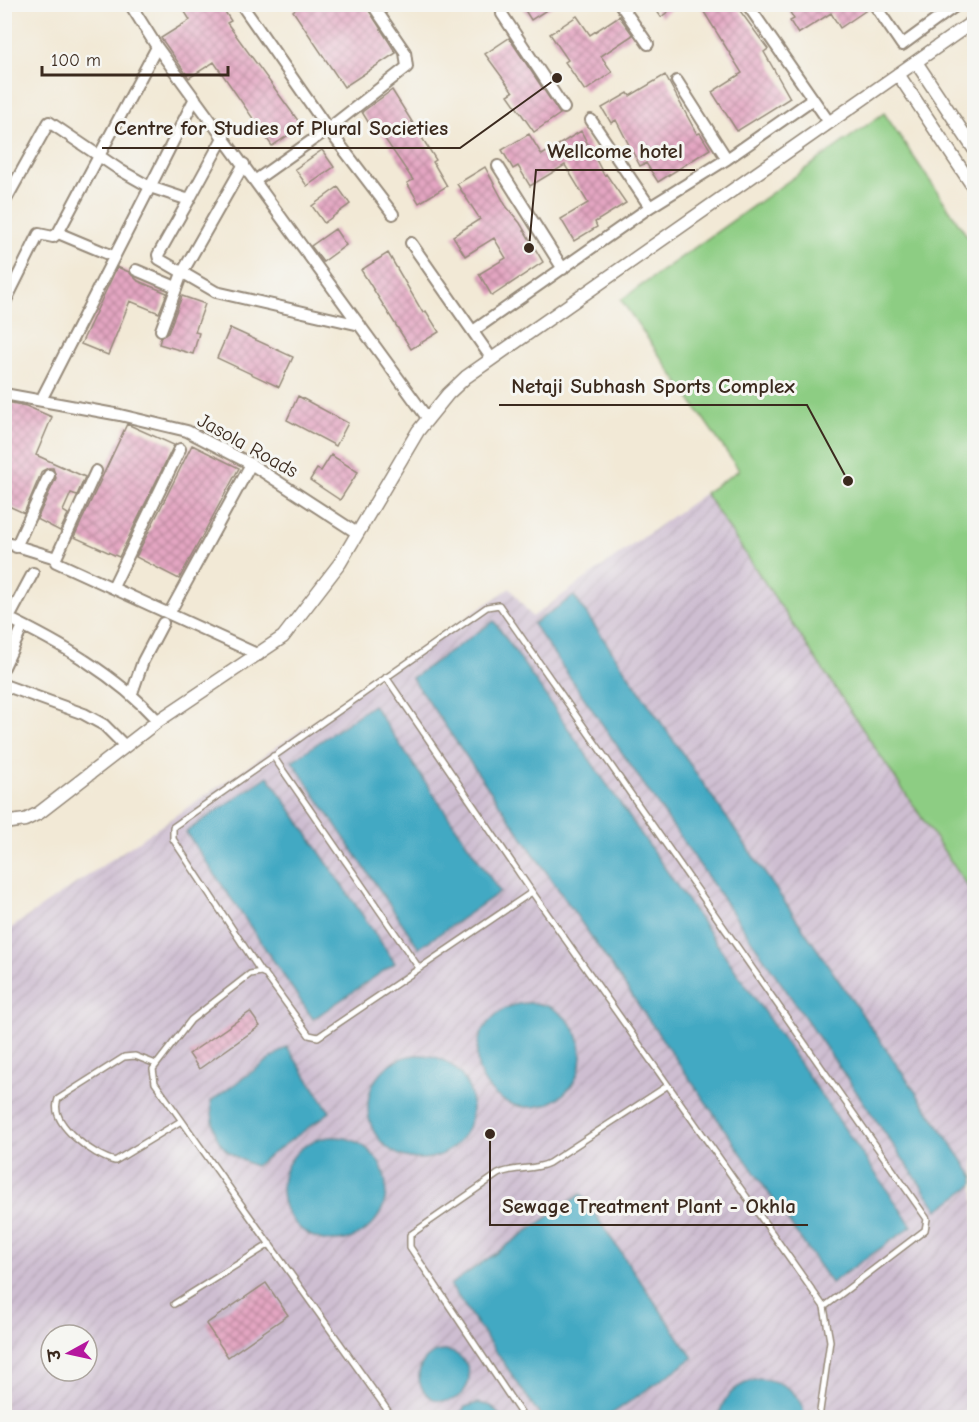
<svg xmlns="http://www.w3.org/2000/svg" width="979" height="1422" font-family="'Comic Neue','Playpen Sans Deva',sans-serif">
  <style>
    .industrial { fill: url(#industrial-furrows); fill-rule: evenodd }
    .park { fill: #8dcd83; stroke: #647c50; stroke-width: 1.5 }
    .water { fill: #43a9c3; stroke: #3f6a70; stroke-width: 1.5 }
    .building { fill: url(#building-cross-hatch) }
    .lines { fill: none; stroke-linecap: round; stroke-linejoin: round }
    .service-casing { stroke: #968a7a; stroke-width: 8 }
    .minor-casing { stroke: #968a7a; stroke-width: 14 }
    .tertiary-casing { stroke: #968a7a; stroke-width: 15 }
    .service { stroke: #fff; stroke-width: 5 }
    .minor { stroke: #fff; stroke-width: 10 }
    .tertiary { stroke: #fff; stroke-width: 12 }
    .labels { text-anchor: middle; stroke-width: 6; stroke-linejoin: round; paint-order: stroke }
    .street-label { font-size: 20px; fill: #3b2a1e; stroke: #f6f6f2 }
    .leader { fill: none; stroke: #3b2a1e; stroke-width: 2 }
    .callout-dot { fill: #3b2a1e; stroke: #f6f6f2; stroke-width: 2 }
    .callout-label { font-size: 21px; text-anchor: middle; font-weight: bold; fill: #3b2a1e; stroke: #f6f6f2; stroke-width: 6; stroke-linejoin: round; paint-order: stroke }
  </style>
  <defs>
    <pattern id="industrial-furrows" width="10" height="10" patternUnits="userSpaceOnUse" patternTransform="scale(1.5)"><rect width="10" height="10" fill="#cebed1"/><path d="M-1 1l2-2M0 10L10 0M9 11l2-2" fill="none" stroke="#b2a3b3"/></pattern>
    <pattern id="building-cross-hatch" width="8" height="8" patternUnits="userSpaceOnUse" patternTransform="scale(1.5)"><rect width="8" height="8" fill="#e4a6c2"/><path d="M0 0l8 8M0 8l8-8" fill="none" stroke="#ba879d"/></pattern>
  </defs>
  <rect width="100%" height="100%" fill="#f6f6f2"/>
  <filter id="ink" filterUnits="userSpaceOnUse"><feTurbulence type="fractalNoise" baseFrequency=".0167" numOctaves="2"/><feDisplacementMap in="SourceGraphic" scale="12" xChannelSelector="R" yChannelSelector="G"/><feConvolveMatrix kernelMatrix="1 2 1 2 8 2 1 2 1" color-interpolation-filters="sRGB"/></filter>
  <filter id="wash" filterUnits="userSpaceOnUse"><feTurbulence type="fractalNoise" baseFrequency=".008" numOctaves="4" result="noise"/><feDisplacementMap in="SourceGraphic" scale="24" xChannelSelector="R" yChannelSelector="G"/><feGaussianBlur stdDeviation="1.35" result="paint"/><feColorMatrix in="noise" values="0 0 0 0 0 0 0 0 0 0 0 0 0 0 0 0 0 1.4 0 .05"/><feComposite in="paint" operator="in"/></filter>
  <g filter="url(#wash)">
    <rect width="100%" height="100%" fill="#f2e9d6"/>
    <path class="industrial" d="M705 493 974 896V1417L5 1418V932L510 588 532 617ZM51 1335H87V1371H51Z"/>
    <path class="park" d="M884 113 974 246V896L705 493 739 470 621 300Z"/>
    <path class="water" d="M574 596 974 1177V1184L938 1210 533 624Z
      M494 621 912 1226 831 1283 412 678Z
      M373 705 500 892 419 948 292 761Z
      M268 776 395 963 313 1019 186 832Z
      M477 1055a52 52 0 1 1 104 0a52 52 0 1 1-104 0Z
      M287 1047 330 1112 255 1166C217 1150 214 1141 211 1101Z
      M368 1107a52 52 0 1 1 104 0a52 52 0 1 1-104 0Z
      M282 1189a52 52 0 1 1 104 0a52 52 0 1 1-104 0Z
      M581 1194 693 1358 607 1417H541L450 1285Z
      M419 1376a25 25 0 1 1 50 0a25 25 0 1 1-50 0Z
      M759 1379C783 1380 801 1393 805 1417H719C722 1396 738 1383 759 1379Z
      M478 1403 491 1406 501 1417H457L465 1407Z"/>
    <g id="blocks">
      <path class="building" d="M180 4H220L231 21 227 23 302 126 272 146 214 62 189 78 161 38 190 20Z
        M303 4H365L396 53 344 87 293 11Z
        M521 4H556L531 20Z
        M652 4H678L661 17Z
        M699 4H735L768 49 764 52 790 98 737 131 712 92 742 73Z
        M785 4H867L868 9 840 28 831 13 798 34 790 21 794 19Z
        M577 16 590 35 619 16 633 35 601 56 612 72 585 91 565 62 568 60 550 34Z
        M509 38 560 114 534 132 508 95 513 92 485 54Z
        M665 75 697 134 700 133 710 149 658 182 646 163 640 166 616 120 611 123 602 108 628 93 630 96Z
        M392 90 436 160 433 162 447 186 419 203 407 183 413 180 374 123 370 125 362 112Z
        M581 131 604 175 606 174 626 203 595 222 597 227 574 241 561 219 588 203 565 165 530 186 518 166 513 169 502 150 529 134 542 155Z
        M322 150 334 167 307 186 295 169Z
        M485 167 506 206 520 223 543 262 492 296 479 274 506 258 494 238 465 256 453 236 480 219 457 184Z
        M338 187 350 204 324 223 312 206Z
        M335 229 346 245 323 262 311 246Z
        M388 253 423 313 426 311 439 332 411 349 361 270Z
        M117 267 129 272 138 281 167 293 159 313 130 301 108 355 81 344Z
        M182 296 205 304 195 332 199 333 193 354 159 344 161 337 168 333Z
        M230 328 293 357 279 387 217 358Z
        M298 396 348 423 336 446 287 420Z
        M7 402 26 406 52 417 36 455 85 477 77 495 71 493 63 511 68 514 60 531 37 519 56 478 53 468H48L42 471 24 513 4 504Z
        M127 424 174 445 119 557 74 537Z
        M192 445 239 468 179 579 136 557Z
        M331 455 358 472 340 500 310 480 317 469 321 471Z
        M250 1012 260 1026 199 1069 189 1054Z
        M266 1283 288 1315 228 1357 206 1324Z"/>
    </g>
  </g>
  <g filter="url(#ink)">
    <use href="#blocks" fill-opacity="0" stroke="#968a7a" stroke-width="1.5"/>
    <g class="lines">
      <defs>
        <path id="service" d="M386 677 532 892 824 1307 830 1341 819 1418
          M273 756 419 968
          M261 972 173 839V827L487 607 499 605 927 1219 925 1230 824 1307
          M156 1064 135 1056 124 1057 58 1099C48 1124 94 1156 115 1161L181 1121
          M174 1304 270 1244
          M393 1418 155 1083 153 1069 191 1020 250 974 261 972 265 974 309 1035 318 1037 532 892
          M524 1418 410 1247V1235L498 1174C515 1166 533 1171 549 1163L667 1086"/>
        <path id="minor" d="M130 4 157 47 428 419
          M241 4 328 129 393 214
          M503 4 502 14 564 108
          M620 4 648 44
          M747 4 829 122
          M874 4 902 45 958 4
          M677 81 727 159
          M591 120 650 207
          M498 166 563 269
          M256 180 328 129 407 67 405 52 372 4
          M189 200 224 136
          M4 203 49 122 120 170 150 187 195 98
          M58 233 113 256
          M411 243 492 359
          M136 270 176 287
          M4 304 39 234 53 237 58 233 157 47
          M161 330 182 273 244 164
          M473 331 650 207 727 159 813 99
          M4 394 120 415 187 431 251 464 357 533
          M41 400 150 187 189 200 158 255 159 259 216 292 360 325
          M96 471 56 558V562L259 655
          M4 542 56 558
          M16 547 49 475
          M113 587 180 449
          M170 612 251 464
          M4 616C60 643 116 675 158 721
          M9 618 33 573
          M4 667 23 626
          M4 685 84 714 104 725 125 746
          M132 693 143 661 163 623"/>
        <path id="tertiary" d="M916 62 974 149
          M898 74 974 188
          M4 823 25 820 39 813 158 721 283 637 340 563 418 431 448 394 466 377 974 21"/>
      </defs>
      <use href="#service" class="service-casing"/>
      <use href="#minor" class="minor-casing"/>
      <use href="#tertiary" class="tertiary-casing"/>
      <use href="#service" class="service"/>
      <use href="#minor" class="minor"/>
      <use href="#tertiary" class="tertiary"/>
    </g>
  </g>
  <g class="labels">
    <g class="street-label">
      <text transform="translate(248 445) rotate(29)" y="7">Jasola Roads</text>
    </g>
  </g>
  <path class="leader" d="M557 78L460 148H102M529 248L536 170H695M848 481L807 405H499M490 1134L490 1225H808"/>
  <g class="callout-dot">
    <circle cx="557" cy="78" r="6"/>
    <circle cx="529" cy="248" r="6"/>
    <circle cx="848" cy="481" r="6"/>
    <circle cx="490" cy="1134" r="6"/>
  </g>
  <g class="callout-label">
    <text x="281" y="135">Centre for Studies of Plural Societies</text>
    <text x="615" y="158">Wellcome hotel</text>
    <text x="653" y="393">Netaji Subhash Sports Complex</text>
    <text x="649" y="1213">Sewage Treatment Plant - Okhla</text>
  </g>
  <rect width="979" height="1422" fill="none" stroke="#f6f6f2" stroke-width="24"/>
  <g transform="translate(69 1353) rotate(262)"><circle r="28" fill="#f6f6f2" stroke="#aba49d" stroke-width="1.5"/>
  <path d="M0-4.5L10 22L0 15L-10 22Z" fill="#b5179e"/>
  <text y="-9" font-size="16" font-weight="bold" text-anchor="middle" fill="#3b2a1e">उ</text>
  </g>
  <path d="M42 66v9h186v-9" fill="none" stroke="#3b2a1e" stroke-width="3"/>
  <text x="51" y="66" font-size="18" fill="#3b2a1e" stroke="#f6f6f2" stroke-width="4.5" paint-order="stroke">100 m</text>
</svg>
